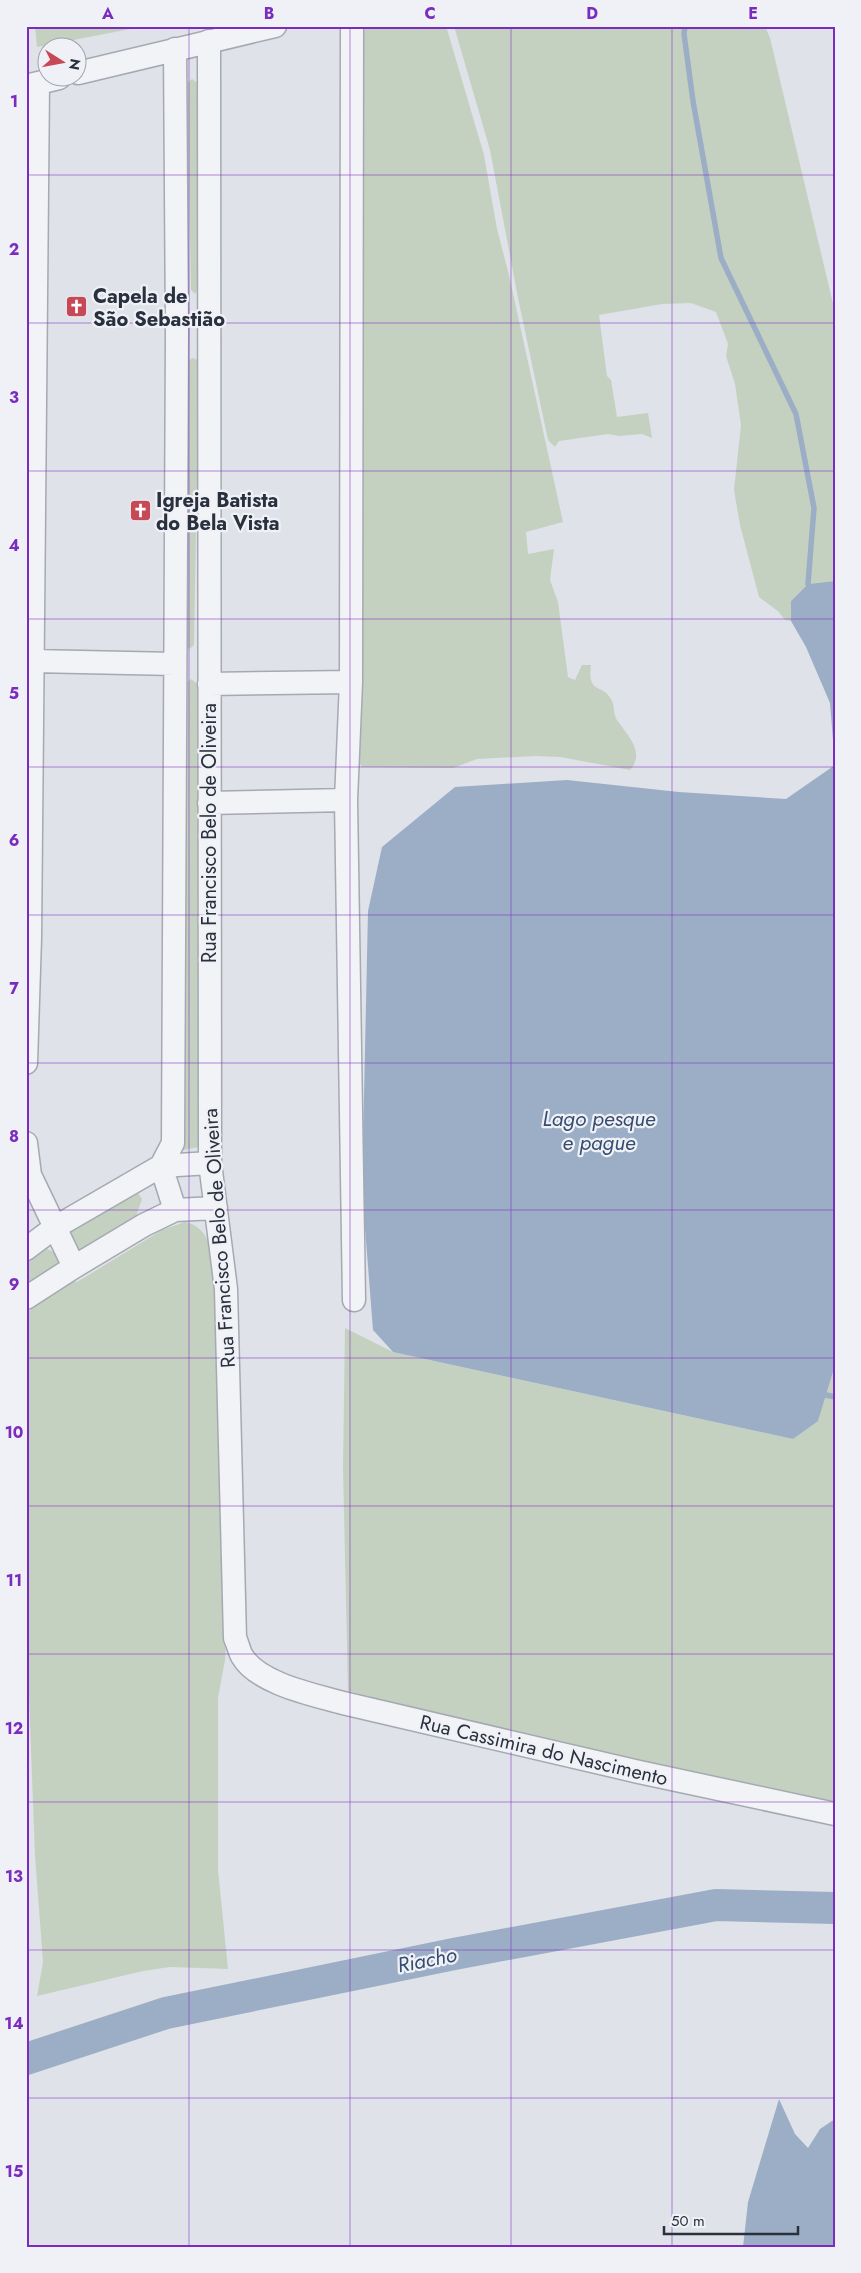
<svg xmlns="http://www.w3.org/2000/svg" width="861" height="2273" font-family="Jost,sans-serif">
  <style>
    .green { fill: #c4d1c1 }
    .water { fill: #9caec6 }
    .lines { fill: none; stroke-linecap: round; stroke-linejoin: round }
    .stream { stroke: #9caec6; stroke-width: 5.5 }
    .river { stroke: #9caec6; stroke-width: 32 }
    .minor-casing { stroke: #a5a9b2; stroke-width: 25 }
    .minor { stroke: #f2f3f6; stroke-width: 22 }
    .grid { fill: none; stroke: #7b2cbf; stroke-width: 1; stroke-opacity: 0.55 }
    .labels { text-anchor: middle; stroke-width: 4.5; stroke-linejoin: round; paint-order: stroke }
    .poi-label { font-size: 20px; font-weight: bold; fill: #29303e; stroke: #eff1f6; text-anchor: start }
    .street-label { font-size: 20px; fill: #29303e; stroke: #eff1f6 }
    .water-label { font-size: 21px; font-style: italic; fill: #354c70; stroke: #eff1f6 }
    .neatline { fill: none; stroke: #7b2cbf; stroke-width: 2 }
    .grid-label { font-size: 16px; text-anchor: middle; font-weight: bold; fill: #7b2cbf }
  </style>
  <rect width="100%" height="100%" fill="#dfe2e8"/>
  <path class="green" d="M35 26H146L37 47Z
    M345 26H446L447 29 484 155 497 229 509 275 563 522 526 532 528 554 554 549 550 580 558 602 568 677 575 680 582 665H591C587 696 603 682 612 701 615 707 613 714 617 720 627 735 646 752 630 770L560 757 536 756 477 759 453 768 362 767 356 758Z
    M454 26H765L770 38 835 312V581L808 584 791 601V621L785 620 779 612 759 597 740 525 734 490 741 425 735 384 726 356 728 344 716 312 691 303 662 304 599 315 607 376 611 380 617 417 648 413 652 438 642 434 619 436 608 434 559 441 555 447 548 440 518 298 490 150Z
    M192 79 199 84 198 290 195 294 191 290 187 83Z
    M192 358 196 359 199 363 194 645 189 649 186 644 188 362Z
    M191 679 197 684 200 1147 183 1150 185 684Z
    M136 1190 142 1199 135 1219 82 1250 77 1249 70 1238 71 1231Z
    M185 1222C215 1228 214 1266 218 1290L228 1615 225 1660 218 1698V1870L228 1969 170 1967 143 1971 37 1996 43 1962 35 1856 26 1616V1314L65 1278 77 1282 162 1230Z
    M47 1249 54 1252 58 1260 57 1265 26 1285V1263Z
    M345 1328 393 1352 793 1439 835 1364V1802L514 1734 348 1691 343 1467Z"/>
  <path class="water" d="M835 581V1365L818 1421 793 1439 393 1352 373 1330 362 1190 368 911 382 847 455 787 567 780 679 792 786 799 835 765 830 703 806 647 791 621V601L808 584Z
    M779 2099 795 2134 808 2148 820 2129 835 2119V2247H743L748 2202Z"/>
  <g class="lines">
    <path class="stream" d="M685 26 684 34 693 101 721 258 796 414 814 508 808 584
      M826 1395 835 1397"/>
    <path class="river" d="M26 2059 166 2013 454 1954 716 1905 835 1908"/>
    <defs>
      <path id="minor" d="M352 26 351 682 346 800 354 1300
        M209 41 210 1163 226 1289 235 1638C238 1644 239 1651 242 1656 258 1684 315 1695 343 1703L639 1772 835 1814
        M78 73 275 26
        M26 86 59 78
        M33 661 175 664
        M209 684 351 682
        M209 803 346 800
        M26 1063 30 938 38 83
        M26 1143 30 1175 74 1267
        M175 1210 161 1166 173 1143 177 332 175 49
        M26 1249 54 1228 161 1166 210 1163
        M26 1298 74 1267 144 1225 175 1210 216 1208"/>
    </defs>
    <use href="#minor" class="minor-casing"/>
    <use href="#minor" class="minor"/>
  </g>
  <path class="grid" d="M189 26V2247M350 26V2247M511 26V2247M672 26V2247M26 175H835M26 323H835M26 471H835M26 619H835M26 767H835M26 915H835M26 1063H835M26 1210H835M26 1358H835M26 1506H835M26 1654H835M26 1802H835M26 1950H835M26 2098H835"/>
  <defs>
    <symbol id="church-square" viewBox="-11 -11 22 22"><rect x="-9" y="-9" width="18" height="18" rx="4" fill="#c84956" stroke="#eff1f6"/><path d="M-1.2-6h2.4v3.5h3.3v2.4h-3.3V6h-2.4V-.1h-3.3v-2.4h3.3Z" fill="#fff"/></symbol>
  </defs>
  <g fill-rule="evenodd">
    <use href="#church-square" x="64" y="294" width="25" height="25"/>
    <use href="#church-square" x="128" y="498" width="25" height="25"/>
  </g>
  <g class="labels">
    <g class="poi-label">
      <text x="93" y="303">Capela de<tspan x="93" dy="23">São Sebastião</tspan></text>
      <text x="156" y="507">Igreja Batista<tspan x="156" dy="23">do Bela Vista</tspan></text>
    </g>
    <g class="street-label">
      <text transform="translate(209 833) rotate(-90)" y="7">Rua Francisco Belo de Oliveira</text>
      <text transform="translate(219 1238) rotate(-94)" y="7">Rua Francisco Belo de Oliveira</text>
      <text transform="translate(544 1750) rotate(13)" y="7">Rua Cassimira do Nascimento</text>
    </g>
    <g class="water-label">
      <text x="599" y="1126">Lago pesque<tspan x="599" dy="24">e pague</tspan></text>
      <text transform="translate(427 1960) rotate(-11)" y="7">Riacho</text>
    </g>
  </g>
  <rect width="861" height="2273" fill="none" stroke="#eff1f6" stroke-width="55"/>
  <g transform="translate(62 62) rotate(101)"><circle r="24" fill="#eff1f6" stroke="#a0a4ac"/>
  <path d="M0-4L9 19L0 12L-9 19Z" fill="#c84956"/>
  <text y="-8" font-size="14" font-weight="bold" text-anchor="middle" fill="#29303e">N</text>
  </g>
  <path d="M664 2226v8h134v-8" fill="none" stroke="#29303e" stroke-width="2.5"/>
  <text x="671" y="2226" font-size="15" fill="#29303e" stroke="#eff1f6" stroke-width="4" paint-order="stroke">50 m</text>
  <rect x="28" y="28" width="806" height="2218" class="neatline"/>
  <g class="grid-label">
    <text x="108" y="19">A</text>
    <text x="269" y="19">B</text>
    <text x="430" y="19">C</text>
    <text x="592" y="19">D</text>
    <text x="753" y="19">E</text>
    <text x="14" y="107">1</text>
    <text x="14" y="255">2</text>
    <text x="14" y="403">3</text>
    <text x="14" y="551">4</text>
    <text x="14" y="699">5</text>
    <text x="14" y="846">6</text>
    <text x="14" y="994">7</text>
    <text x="14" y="1142">8</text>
    <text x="14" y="1290">9</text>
    <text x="14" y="1438">10</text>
    <text x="14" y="1586">11</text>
    <text x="14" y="1734">12</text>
    <text x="14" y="1882">13</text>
    <text x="14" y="2029">14</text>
    <text x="14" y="2177">15</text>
  </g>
</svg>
